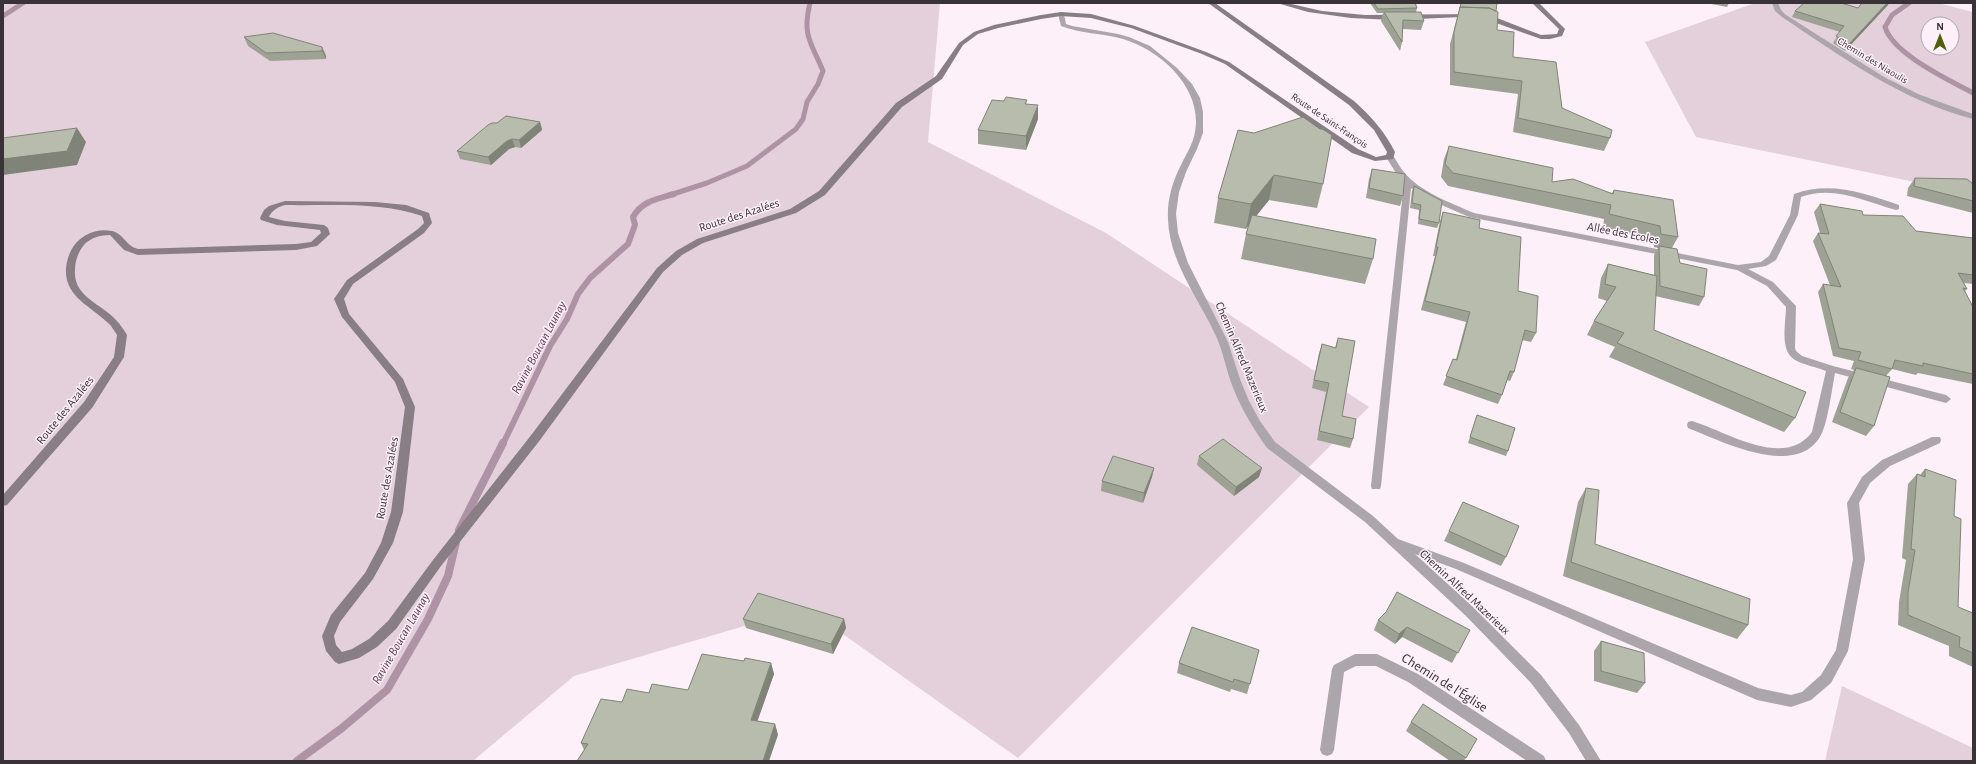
<svg xmlns="http://www.w3.org/2000/svg" width="1976" height="764" font-family="'Alegreya Sans',sans-serif">
  <style>
    .green { fill: #e3d0db; fill-rule: evenodd }
    .lines { fill: none; stroke-linecap: round; stroke-linejoin: round }
    .stream-far2 { stroke: #ae93a4; stroke-width: 5 }
    .stream-far1 { stroke: #ae93a4; stroke-width: 6 }
    .stream { stroke: #ae93a4; stroke-width: 8 }
    .minor { fill: #aca5a9; fill-rule: evenodd }
    .secondary { fill: #887e84; fill-rule: evenodd }
    .wall { fill: #9da294 }
    .shaded-wall { fill: #808478 }
    .building { fill: #b7bcac; stroke: #808478 }
    .labels { text-anchor: middle; stroke-width: 3; stroke-linejoin: round; paint-order: stroke }
    .far-street-label { font-size: 10px; fill: #393236; stroke: #fdf0f8 }
    .street-label { font-size: 12px; fill: #393236; stroke: #fdf0f8 }
    .water-label { font-size: 13px; font-style: italic; fill: #633a55; stroke: #fdf0f8 }
    .near-street-label { font-size: 14px; fill: #393236; stroke: #fdf0f8 }
  </style>
  <rect width="100%" height="100%" fill="#fdf0f8"/>
  <path class="green" d="M3 3H940L928 142 1106 233 1369 407 1018 758 806 608 574 676 473 761H3Z
    M1755 3H1938L1973 12V194L1696 137 1645 42ZM1928 24H1952V48H1928Z
    M1842 686 1973 748V761H1825Z"/>
  <g class="lines">
    <path class="stream-far2" d="M1909 3 1892 15 1885 27C1893 54 1949 80 1973 93
      M3 16 23 3
      M670 195 707 183 747 166 796 129 803 119 807 102 818 84 823 71C811 42 802 36 810 3"/>
    <path class="stream-far1" d="M503 444 550 346 567 319 578 294 590 278 628 244 635 225 633 217C642 201 657 199 674 194"/>
    <path class="stream" d="M459 530 503 443
      M297 761 342 728 387 690 428 619 448 576 456 542"/>
    <path class="minor" d="M1772 3H1778L1781 10 1786 15 1884 77 1918 94 1973 114V119C1902 101 1842 57 1782 17L1775 11Z
      M1061 12 1064 14 1066 24 1072 26 1118 34 1129 37 1150 46 1177 68 1192 84 1200 98 1203 112V133L1197 149 1186 172 1179 192 1176 214 1178 233 1188 263 1228 342 1240 379 1249 401 1260 421 1275 442 1373 516 1398 539 1464 563 1758 688 1791 695 1802 692 1821 675 1836 650 1853 559 1847 503 1862 477 1882 460 1932 437H1940L1941 440 1940 443 1890 466 1870 483 1859 503 1865 559 1848 651 1831 683 1811 700 1791 707 1757 700 1456 569 1415 554 1473 607 1541 675 1579 725 1601 761H1586L1569 733 1531 683 1465 615 1365 522 1267 448C1253 428 1240 407 1232 385 1226 369 1223 351 1216 336 1199 299 1169 262 1168 219 1167 201 1172 183 1180 167 1184 158 1190 149 1193 140 1208 94 1164 51 1123 39 1102 33 1081 34 1061 26L1058 14Z
      M1387 155H1393C1396 160 1399 166 1403 171 1420 192 1449 202 1474 213L1738 265 1761 262 1769 256 1790 215 1794 194C1831 181 1863 193 1899 205V209L1896 210C1864 201 1834 185 1801 197L1798 215 1776 260 1766 266 1748 269 1773 282 1796 306 1795 348 1796 351 1802 356 1833 366 1946 395 1951 399 1946 403 1835 373C1832 389 1828 420 1822 433 1799 481 1721 441 1688 428L1687 425 1688 422 1692 421C1726 431 1784 470 1812 432L1826 371C1816 367 1804 365 1795 360 1779 351 1786 323 1786 307L1767 286 1737 270 1469 217 1430 200 1411 188 1381 486 1380 489H1372L1371 486 1404 182 1396 173 1386 157Z
      M1355 654H1377L1418 674 1544 756 1546 761H1527L1408 682 1376 666H1356L1344 672 1334 750 1332 754 1327 756 1322 754 1320 750 1332 669 1334 665Z"/>
    <path class="secondary" d="M1208 3H1215L1354 101C1371 116 1385 132 1395 152L1393 159 1375 161 1352 153 1225 64 1202 54 1131 28 1091 18 1061 16 1041 19 998 28 978 34 963 45 942 79 902 107 825 195 796 213 703 243 682 255 663 272 540 440 441 566 396 629 377 647 359 658 339 664 335 662 326 651 322 636 331 615 365 573 381 543 391 512 405 407 395 382 342 317 334 299 347 280 418 229 424 223 422 216C379 201 330 206 285 205 278 207 272 210 269 217L285 221 324 225 328 228 330 234 317 246 296 250 138 255 124 250 110 235C98 235 87 239 81 249 77 256 75 262 75 270 73 297 101 303 116 320 120 324 124 330 127 335L124 357 92 408 7 505 3 506V495L84 402 114 357 117 335C114 331 112 326 108 323 91 306 64 297 66 268 67 259 70 250 76 243 85 233 98 228 112 231 123 233 126 246 138 249L296 244 311 242 321 233 320 230 277 225 261 220 260 218 264 210 269 206 285 201 375 202 406 205 429 213 432 223 424 233 353 284 344 299 349 314 403 379 415 407 403 512 393 543 373 579 340 622 334 636 336 645 342 652 352 649 369 639 388 621 433 560 532 434 657 268 676 251 697 239 790 209 819 191 896 103 936 76 959 43 974 32 994 25 1041 15 1061 12 1091 14 1135 26 1206 52 1229 62 1358 149 1376 157 1386 155 1387 152 1374 130 1349 105Z
      M1277 3H1287L1322 11 1365 15 1474 14 1497 18 1541 35 1557 34 1559 29 1532 3H1539L1565 29 1562 36 1550 39H1541L1485 19 1462 17 1394 20 1351 18 1308 12Z"/>
  </g>
  <path class="wall" d="M1370 3H1416L1417 8 1416 12 1424 21 1421 30 1403 29 1402 42 1400 51 1381 21 1383 13H1377Z
    M1461 3 1496 11 1497 30 1513 57 1562 108 1610 138 1604 151 1513 132 1518 94 1450 85V44Z
    M1706 3H1729L1727 7Z
    M1888 5 1845 51 1833 43 1840 32 1792 17 1795 11 1858 8Z
    M244 37 322 47 326 56V59L270 61 248 46Z
    M1027 100 1026 104 1038 119 1026 150 978 144V130L1004 101Z
    M540 122 542 130 521 148 515 147 509 149 491 165 460 159 457 151 497 123Z
    M1238 130 1323 184 1317 208 1269 200 1256 216 1373 259 1365 284 1241 259 1246 234 1249 224 1246 229 1214 223 1218 198Z
    M1449 146 1552 182 1612 193 1614 190 1678 237 1672 248 1680 263 1704 297 1699 306 1655 296 1654 330 1795 418 1784 432 1609 357 1615 347 1587 335 1594 321 1607 301 1598 298 1601 278 1608 264 1654 275V255L1658 248 1654 247 1653 239 1603 227 1604 219 1448 186 1441 177 1444 159Z
    M1372 169 1403 196 1400 206 1366 198 1369 179Z
    M1915 178 1973 184V213L1907 196 1908 188Z
    M1414 186 1439 223 1437 228 1418 224 1419 210 1410 208 1412 191Z
    M1820 204 1863 215 1916 231 1973 238V284L1964 283 1967 289 1965 291 1973 307V384L1918 373 1916 375 1892 369 1886 376 1874 426 1866 436 1832 422 1848 378 1854 370 1851 369 1854 361 1833 356 1818 292 1823 284 1830 285 1813 241 1818 233H1820L1814 212Z
    M1443 212 1479 228 1518 291 1536 333 1531 342 1522 340 1514 372 1510 381 1507 380 1502 395 1498 404 1443 385 1453 359H1456L1466 322 1421 310 1435 256H1433L1440 221Z
    M1338 338 1342 416 1353 439 1350 448 1317 440 1326 392 1312 388 1319 353 1322 344 1335 348Z
    M1477 415 1508 451 1506 456 1468 443Z
    M1199 456 1259 477 1234 496 1197 465Z
    M1154 468 1152 477 1143 503 1101 491 1102 481Z
    M1925 469 1954 516 1958 607 1973 613V667L1949 656V646L1898 625 1899 602 1906 560 1902 558 1908 484 1917 474 1920 475Z
    M1586 488 1595 544 1748 625 1737 639 1563 576 1578 502Z
    M1449 531 1506 557 1501 566 1444 541Z
    M743 619H844L846 628 833 654 746 628Z
    M1378 620 1470 630 1452 663 1402 637 1395 644 1374 630Z
    M1601 641 1645 683 1637 693 1594 681V651Z
    M1259 650 1247 694 1231 689 1230 692 1177 673 1179 663Z
    M744 661 771 663 774 674 757 721 775 724 778 735 584 750 581 743 622 702 649 693 688 690Z
    M1411 722 1477 739 1464 761H1450L1406 731Z"/>
  <path class="shaded-wall" d="M1887 3H1889L1888 5 1845 51 1849 44Z
    M322 47 326 56V59L322 51Z
    M1038 105V119L1026 150V136Z
    M540 122 542 130 521 148 519 140Z
    M77 128 86 142 77 165 3 175V159Z
    M512 139 515 147 509 149 491 165 488 157 507 141Z
    M1274 175 1269 200 1246 229 1251 204Z
    M1154 468 1152 477 1143 503 1144 493Z
    M1262 468 1259 477 1234 496 1236 487Z
    M844 619 846 628 833 654 831 644Z
    M1407 627 1402 637 1395 644 1399 634Z
    M771 663 774 674 754 731 751 720Z
    M775 724 778 735 769 761H763Z"/>
  <path class="building" d="M1374 3H1415L1417 8 1378 9Z
    M1461 3H1497L1496 11 1489 8 1460 7V8Z
    M1804 3H1841L1858 8 1862 3H1887L1849 44 1836 36 1844 26 1795 11Z
    M1460 7 1489 8 1498 12 1497 30 1514 32 1513 57 1556 62 1562 108 1612 130 1610 138 1518 118 1522 81 1454 72V32Z
    M1384 12H1421L1424 21 1403 20 1402 42Z
    M273 33 322 47V51L266 53 244 37Z
    M1006 97 1027 100 1025 104 1038 105 1026 136 978 130 992 100 1004 101Z
    M506 116 540 122 519 140 512 139 507 141 488 157 457 151 488 125 492 123H497Z
    M1303 117 1320 129H1322L1332 135 1323 184 1274 175 1251 204 1218 198 1238 130 1254 133Z
    M77 128 67 151 3 159V138Z
    M1449 146 1553 168 1552 182 1573 179 1613 194 1614 190 1673 200 1678 237 1661 234 1660 226 1609 214 1611 205 1453 173 1445 164Z
    M1372 169 1405 174 1403 196 1369 188Z
    M1915 178 1967 179 1973 184V201L1914 186Z
    M1414 186 1442 201 1439 223 1419 219 1421 205 1412 203Z
    M1820 204 1862 211 1863 215 1903 216 1916 231 1973 238V275L1958 273 1967 289 1963 288 1973 307V374L1923 363V366L1895 360 1892 369 1858 360 1861 352 1839 348 1823 284 1841 287 1818 233 1829 234Z
    M1443 212 1480 220 1479 228 1521 237 1518 291 1538 296 1536 333 1525 330 1514 372 1510 371 1502 395 1446 376 1453 359 1457 360 1470 312 1425 301 1438 247H1436Z
    M1252 215 1376 239 1373 259 1246 234Z
    M1659 246 1677 249 1680 263 1707 269 1704 297 1660 286Z
    M1608 264 1657 276 1654 330 1806 392 1795 418 1617 343 1624 333 1594 321 1616 287 1605 284Z
    M1338 338 1355 341 1342 416 1356 419 1353 439 1319 431 1329 383 1314 380 1322 344 1336 348Z
    M1856 368 1890 377 1874 426 1840 412Z
    M1477 415 1515 428 1508 451 1470 437Z
    M1223 439 1262 468 1236 487 1199 456Z
    M1113 456 1154 468 1144 493 1102 481Z
    M1925 469 1956 480 1954 516 1961 519 1958 607 1973 613V653L1959 647 1960 637 1908 615V593L1915 550 1911 549 1917 474 1925 477Z
    M1586 488 1599 490 1595 544 1750 599 1748 625 1571 562Z
    M1463 502 1519 526 1506 557 1449 531Z
    M1397 592 1470 630 1458 653 1407 627 1399 634 1378 620 1386 612Z
    M758 593 844 619 831 644 743 619Z
    M1192 627 1259 650 1250 684 1234 679 1233 682 1179 663Z
    M1601 641 1644 653 1645 683 1601 671Z
    M702 654 744 661 745 658 771 663 751 720 775 724 763 761H577L588 744 581 743 601 699 622 702 627 689 649 693 652 684 688 690Z
    M1423 704 1477 739 1466 758 1411 722Z"/>
  <g class="labels">
    <g class="far-street-label">
      <text transform="translate(1873 60) rotate(31)" y="4">Chemin des Niaoulis</text>
      <text transform="translate(1330 120) rotate(34)" y="4">Route de Saint-François</text>
    </g>
    <g class="street-label">
      <text transform="translate(739 215) rotate(-18)" y="4">Route des Azalées</text>
      <text transform="translate(1623 233) rotate(11)" y="4">Allée des Écoles</text>
      <text transform="translate(1242 357) rotate(67)" y="4">Chemin Alfred Mazerieux</text>
      <text transform="translate(65 410) rotate(-51)" y="4">Route des Azalées</text>
      <text transform="translate(387 478) rotate(-80)" y="4">Route des Azalées</text>
      <text transform="translate(1465 592) rotate(43)" y="4">Chemin Alfred Mazerieux</text>
    </g>
    <g class="water-label">
      <text transform="translate(538 347) rotate(-62)" y="5">Ravine Boucan Launay</text>
      <text transform="translate(400 638) rotate(-60)" y="5">Ravine Boucan Launay</text>
    </g>
    <g class="near-street-label">
      <text transform="translate(1445 682) rotate(32)" y="5">Chemin de l'Église</text>
    </g>
  </g>
  <rect width="1976" height="764" fill="none" stroke="#393236" stroke-width="8"/>
  <g transform="translate(1940 36)"><circle r="19" fill="#fdf0f8" stroke="#afa4aa"/>
  <path d="M0-3L7 15L0 10L-7 15Z" fill="#4d6108"/>
  <text y="-6" font-size="11" font-weight="bold" text-anchor="middle" fill="#393236">N</text>
  </g>
</svg>
